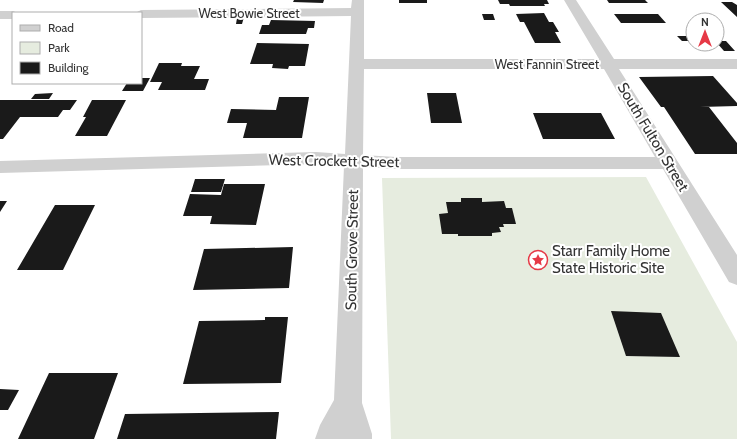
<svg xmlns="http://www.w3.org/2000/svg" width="737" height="439" font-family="Cabin,sans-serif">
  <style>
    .green { fill: #e6ecdf }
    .building { fill: #1a1a1a }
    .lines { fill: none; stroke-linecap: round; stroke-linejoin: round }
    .street { fill: #d0d0d0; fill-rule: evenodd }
    .labels { text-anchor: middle; stroke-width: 4; stroke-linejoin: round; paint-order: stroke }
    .far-street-label { font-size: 13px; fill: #333; stroke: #fff }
    .street-label { font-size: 15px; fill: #333; stroke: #fff }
    .poi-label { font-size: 15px; fill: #333; stroke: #fff; text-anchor: start }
  </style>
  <rect width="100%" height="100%" fill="#fff"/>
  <path class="green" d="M646 177 737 342V439H391L382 178Z"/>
  <path class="building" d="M294 0H324L323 3 293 2Z
    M399 0H427V3H399Z
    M498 0H547L549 4H544L545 6H510L509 4H500Z
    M607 0H645L648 3H609Z
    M721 2H732L737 5V17Z
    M544 13 549 22H553L559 32H555L561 43H535L524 22H520L516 14Z
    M482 14H493L495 20H484Z
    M614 14H658L666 23H621Z
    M244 17 242 24H236L237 18Z
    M271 20 315 21 314 28H308L306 34H259L262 25H269Z
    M677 36H693V41H682Z
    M717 37 721 41H726L735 51H724L717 43Z
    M257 43 309 44 305 66H289L288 69 272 68 273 64H250Z
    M159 63H182L181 66H200L194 79H209L205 90H158L162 82H150Z
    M713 76 737 103V106L700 107H709L737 143V154H695L664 107H661L639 77Z
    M141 78H150L143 91H122L127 83H141Z
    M53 93 49 99H31L35 94Z
    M427 93H456L462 123H431Z
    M279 97H309L302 138H243L247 123H227L231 109 276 110Z
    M0 100H77L70 110H63L58 117H20L3 139H0Z
    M92 100H126L107 136H75L86 117H83Z
    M533 113H601L615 139H543Z
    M195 179H225L221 192H191Z
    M224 184H265L256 225 210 224 212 216H183L190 194 221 195Z
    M461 198H482V202L504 201 506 208H512L516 224H503L504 227H499L501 232 492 233V236H458V234H442L439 214 448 213 446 202H461Z
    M0 201H7L0 212Z
    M55 205H95L63 270H17Z
    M293 247 289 288 193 290 204 249Z
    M611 311 661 313 680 357 626 356Z
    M265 317H288L281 383 183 384 199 321 265 320Z
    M49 373H118L94 439H18Z
    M0 389 19 390 8 410H0Z
    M279 412 276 439H117L125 414Z"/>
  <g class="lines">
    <path class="street" d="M352 0H364V59H599L564 0H576L614 59H737V69H619L737 255V285L729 282 663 169H396L363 167 362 403 372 434V439H315L320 425 334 400 344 166 316 164 0 173V161L316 152 345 154 351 16 141 18V13H135L141 10 351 8ZM364 69H604L655 157H396L363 155Z
      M0 11H13L18 13H13V19H0Z"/>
  </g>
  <defs>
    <symbol id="sight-ring" viewBox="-11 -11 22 22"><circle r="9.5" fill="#fff" stroke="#e63946" stroke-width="1.5"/><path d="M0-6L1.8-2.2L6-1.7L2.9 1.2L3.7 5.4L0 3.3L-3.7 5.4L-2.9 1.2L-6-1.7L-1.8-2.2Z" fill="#e63946"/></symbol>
  </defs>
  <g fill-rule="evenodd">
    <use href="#sight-ring" x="527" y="249" width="22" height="22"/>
  </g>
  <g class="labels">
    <g class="far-street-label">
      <text x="249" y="18">West Bowie Street</text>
      <text x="547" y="69">West Fannin Street</text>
    </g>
    <g class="street-label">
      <text transform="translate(653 137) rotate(59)" y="5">South Fulton Street</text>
      <text transform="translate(334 161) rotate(1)" y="5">West Crockett Street</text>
      <text transform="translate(352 250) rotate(-89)" y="5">South Grove Street</text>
    </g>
    <g class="poi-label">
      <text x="552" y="256">Starr Family Home<tspan x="552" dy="17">State Historic Site</tspan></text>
    </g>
  </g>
  <rect x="12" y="12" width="130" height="72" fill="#ffffff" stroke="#adadad"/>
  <rect x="20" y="25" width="20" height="6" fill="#d0d0d0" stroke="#adadad"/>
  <text x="48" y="32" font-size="12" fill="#333333">Road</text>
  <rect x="20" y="42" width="20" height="12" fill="#e6ecdf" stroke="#adadad"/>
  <text x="48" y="52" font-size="12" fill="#333333">Park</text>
  <rect x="20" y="62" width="20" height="12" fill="#1a1a1a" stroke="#adadad"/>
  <text x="48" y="72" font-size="12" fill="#333333">Building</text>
  <g transform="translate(705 32)"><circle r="19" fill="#ffffff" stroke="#adadad"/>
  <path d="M0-3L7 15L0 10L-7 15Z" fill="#e63946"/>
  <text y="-6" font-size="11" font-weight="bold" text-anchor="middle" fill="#333333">N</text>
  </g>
</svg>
